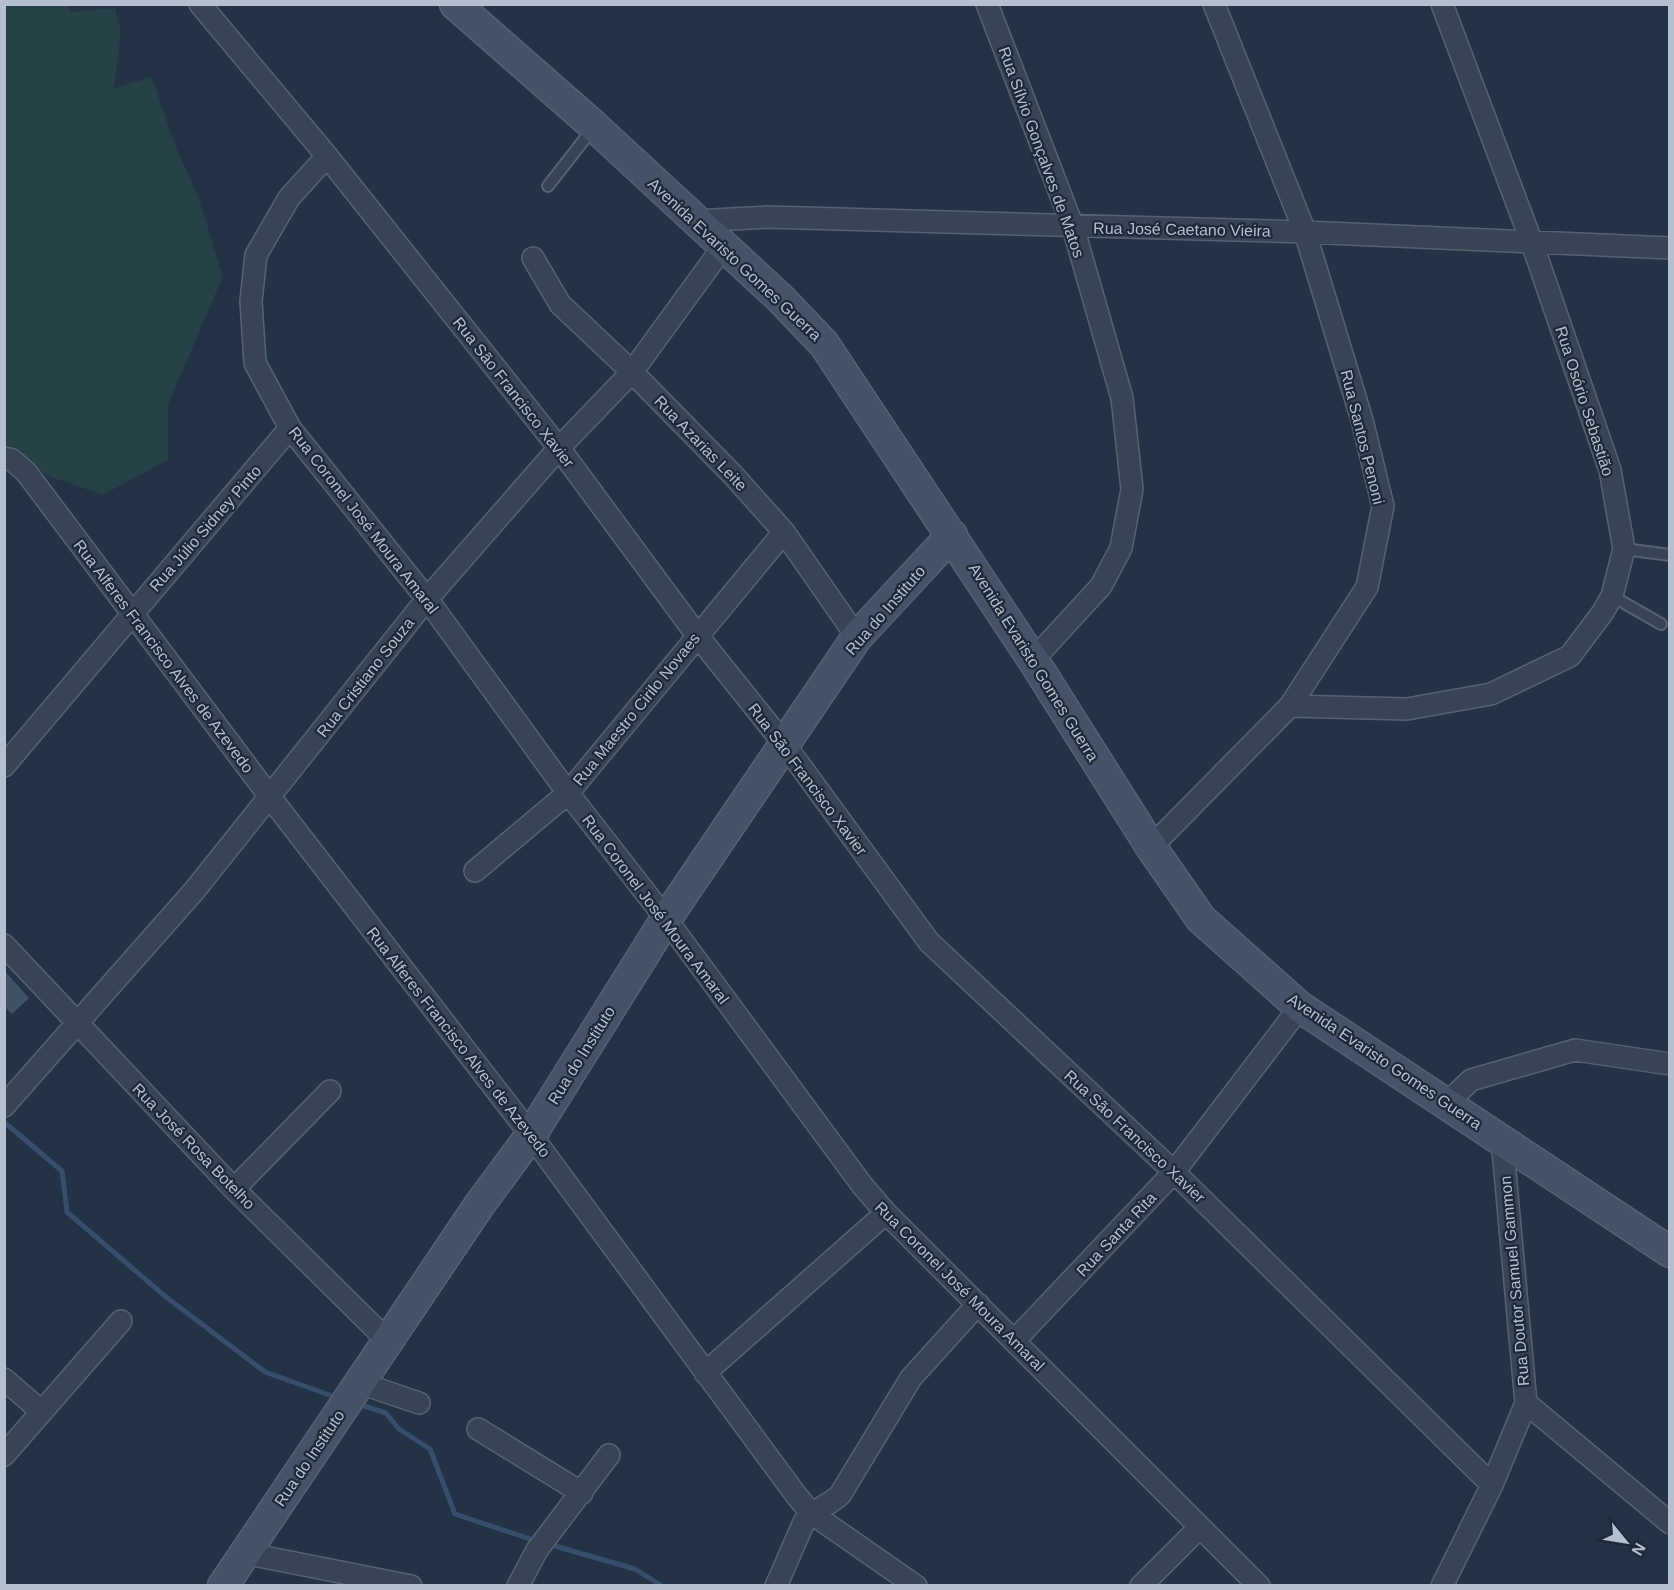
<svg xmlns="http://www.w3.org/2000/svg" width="1674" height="1590" font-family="Helvetica,sans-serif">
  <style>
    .green { fill: #254145 }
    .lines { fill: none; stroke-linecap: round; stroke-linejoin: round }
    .stream { stroke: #364d6c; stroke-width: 5 }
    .building { fill: #425266 }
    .lane-casing { stroke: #566270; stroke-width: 14 }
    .street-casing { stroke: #566270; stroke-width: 24 }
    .secondary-casing { stroke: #566270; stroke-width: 33 }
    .lane { stroke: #384453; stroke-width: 10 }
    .street { stroke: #384453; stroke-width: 21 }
    .secondary { stroke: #465267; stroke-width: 30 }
    .labels { text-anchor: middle; stroke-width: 4.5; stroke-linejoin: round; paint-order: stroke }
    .street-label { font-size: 16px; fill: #b5bfcd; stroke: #1d2938 }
  </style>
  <rect width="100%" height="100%" fill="#233244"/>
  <path class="green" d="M4 5H67L70 12 115 8 121 32 114 88 152 77 175 145 198 196 223 276 168 405V460L103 495 51 477 5 453Z"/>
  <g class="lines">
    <path class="stream" d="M4 1122 62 1171 67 1212 166 1297 265 1372 338 1398
      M358 1404 386 1413 399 1429 430 1449 455 1514 536 1541
      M548 1544 635 1569 662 1586"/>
  </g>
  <path class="building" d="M4 970 29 998 12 1014 4 1006Z"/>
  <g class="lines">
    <defs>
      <path id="lane" d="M548 186 594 127
        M1624 549 1670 555
        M1612 596 1661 624"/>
      <path id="street" d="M200 4 327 156 559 448 697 635 785 745 929 942 1174 1172 1492 1485
        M987 4 1073 227 1122 398 1132 489 1121 548 1101 586 1033 660
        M327 156 289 198 256 255 251 301 255 363 290 428 427 599 568 793 666 919 862 1185 886 1213 1259 1586
        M695 221 767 217 1305 232 1670 248
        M533 258 560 304 632 372 733 475 784 532 857 637
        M4 458 12 460 26 472 270 797 531 1135 796 1495 811 1513 916 1586
        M1290 706 1407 709 1491 694 1570 656 1603 612 1612 596 1624 549 1610 470 1532 243 1442 4
        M4 766 290 428
        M1151 847 1290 706 1367 587 1383 506 1362 420 1305 232 1214 4
        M475 871 568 793 784 532
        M4 945 234 1189 389 1342
        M1447 1103 1471 1080 1575 1050 1670 1064
        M4 1106 194 891 427 599 559 448 632 372 723 247
        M234 1189 330 1091
        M1014 1341 1174 1172 1300 1007
        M705 1373 886 1213
        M4 1379 41 1411
        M360 1383 419 1403
        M1526 1403 1670 1523
        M478 1429 582 1493
        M4 1455 121 1321
        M244 1553 411 1586
        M518 1586 537 1550 609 1455
        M776 1586 804 1522C814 1509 828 1506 840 1495L911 1378 978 1304
        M1141 1586 1200 1527
        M1442 1586 1492 1485 1526 1403 1502 1139"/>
      <path id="secondary" d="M455 4 594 126 780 298 824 344 1033 660 1151 847 1201 919 1300 1007 1670 1252
        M223 1586 480 1204 531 1135 666 919 857 637 952 535"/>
    </defs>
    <use href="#lane" class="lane-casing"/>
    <use href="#street" class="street-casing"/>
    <use href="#secondary" class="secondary-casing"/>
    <use href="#lane" class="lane"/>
    <use href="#street" class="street"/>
    <use href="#secondary" class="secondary"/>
  </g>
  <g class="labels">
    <g class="street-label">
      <text transform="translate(1042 152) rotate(70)" y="6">Rua Sílvio Gonçalves de Matos</text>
      <text transform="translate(1182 229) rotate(1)" y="6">Rua José Caetano Vieira</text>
      <text transform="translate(735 259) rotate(43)" y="6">Avenida Evaristo Gomes Guerra</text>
      <text transform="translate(514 392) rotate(52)" y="6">Rua São Francisco Xavier</text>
      <text transform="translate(1585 401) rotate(72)" y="6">Rua Osório Sebastião</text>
      <text transform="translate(1363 437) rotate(76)" y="6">Rua Santos Penoni</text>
      <text transform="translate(701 443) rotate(46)" y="6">Rua Azarias Leite</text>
      <text transform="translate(364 520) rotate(52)" y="6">Rua Coronel José Moura Amaral</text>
      <text transform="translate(205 528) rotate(-49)" y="6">Rua Júlio Sidney Pinto</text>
      <text transform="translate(885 610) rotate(-49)" y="6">Rua do Instituto</text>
      <text transform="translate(164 656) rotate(53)" y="6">Rua Alferes Francisco Alves de Azevedo</text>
      <text transform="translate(1034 662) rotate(58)" y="6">Avenida Evaristo Gomes Guerra</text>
      <text transform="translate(365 677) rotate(-52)" y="6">Rua Cristiano Souza</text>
      <text transform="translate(636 709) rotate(-51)" y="6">Rua Maestro Cirilo Novaes</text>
      <text transform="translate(808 779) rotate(53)" y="6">Rua São Francisco Xavier</text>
      <text transform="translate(656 909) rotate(53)" y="6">Rua Coronel José Moura Amaral</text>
      <text transform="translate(459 1042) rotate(52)" y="6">Rua Alferes Francisco Alves de Azevedo</text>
      <text transform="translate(581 1055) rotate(-58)" y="6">Rua do Instituto</text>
      <text transform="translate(1385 1061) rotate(34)" y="6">Avenida Evaristo Gomes Guerra</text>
      <text transform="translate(1135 1136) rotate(43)" y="6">Rua São Francisco Xavier</text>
      <text transform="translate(194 1146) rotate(46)" y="6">Rua José Rosa Botelho</text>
      <text transform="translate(1116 1234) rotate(-47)" y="6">Rua Santa Rita</text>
      <text transform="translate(1514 1281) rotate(-95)" y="6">Rua Doutor Samuel Gammon</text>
      <text transform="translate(960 1286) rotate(45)" y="6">Rua Coronel José Moura Amaral</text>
      <text transform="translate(309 1458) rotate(-56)" y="6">Rua do Instituto</text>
    </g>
  </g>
  <rect width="1674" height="1590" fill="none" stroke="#b5bfcd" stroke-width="12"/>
  <g transform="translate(1626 1542) rotate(120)" stroke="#1d2938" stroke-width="4.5" paint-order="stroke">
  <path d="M0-4.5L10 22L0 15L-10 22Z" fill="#b5bfcd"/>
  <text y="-9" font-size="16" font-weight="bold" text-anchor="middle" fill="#b5bfcd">N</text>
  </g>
</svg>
